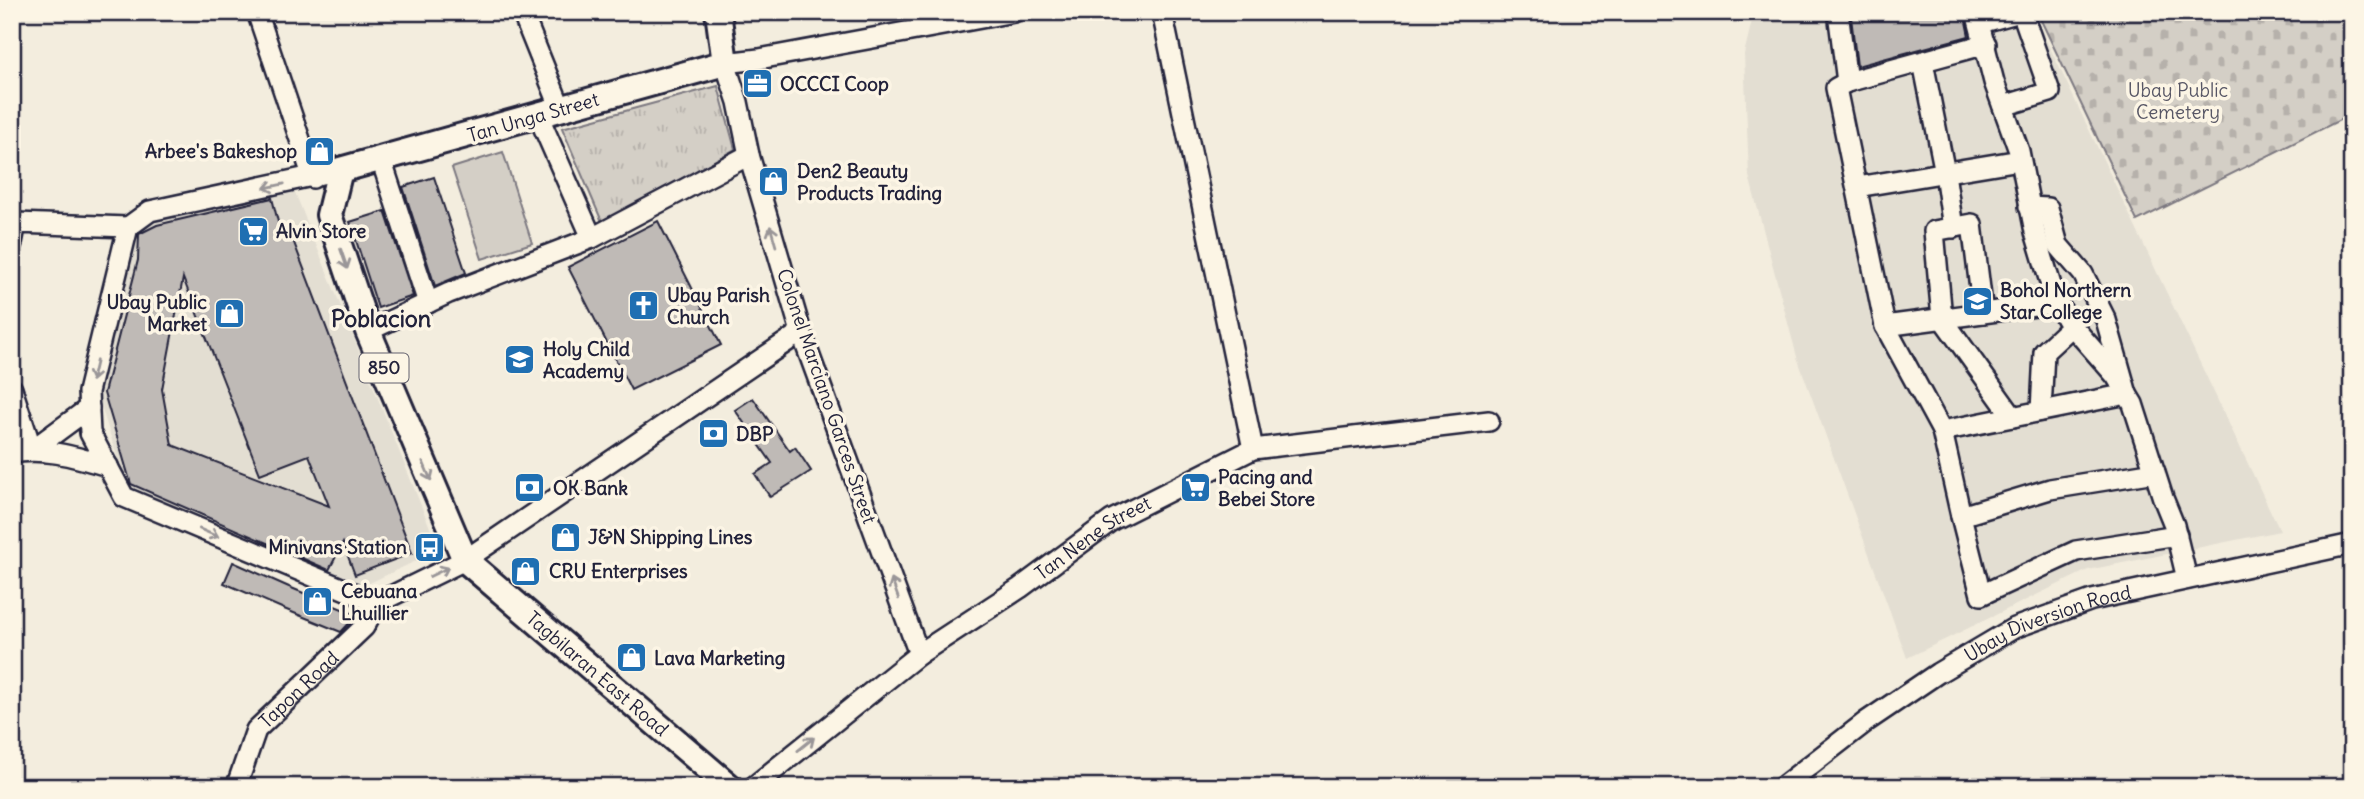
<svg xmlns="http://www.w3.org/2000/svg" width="2364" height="799" font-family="Delius,sans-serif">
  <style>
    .built { fill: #e3ded2 }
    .grass { fill: url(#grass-tufts); stroke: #7b7880; stroke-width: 2 }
    .cemetery { fill: url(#cemetery-stones); stroke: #7b7880; stroke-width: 2 }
    .garden { fill: #d4cfc6; stroke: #7b7880; stroke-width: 2 }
    .building { fill: #bfbab6; stroke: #22223b; stroke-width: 2; fill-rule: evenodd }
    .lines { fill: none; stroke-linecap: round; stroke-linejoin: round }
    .minor-casing { stroke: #22223b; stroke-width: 24 }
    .major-casing { stroke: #22223b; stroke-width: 30 }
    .minor { stroke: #fcf5e5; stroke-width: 19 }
    .major { stroke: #fcf5e5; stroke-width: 24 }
    .oneway { stroke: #9a9698 }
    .labels { text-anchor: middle; stroke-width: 7; stroke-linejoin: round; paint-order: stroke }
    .shield { fill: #fcf5e5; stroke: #63616e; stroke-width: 2 }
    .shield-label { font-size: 18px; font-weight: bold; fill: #22223b }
    .poi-label { font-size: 19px; font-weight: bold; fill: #22223b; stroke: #fcf5e5; text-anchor: start }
    .park-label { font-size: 19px; fill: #575665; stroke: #fcf5e5 }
    .street-label { font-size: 19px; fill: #22223b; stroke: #fcf5e5 }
    .quarter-label { font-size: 23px; font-weight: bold; fill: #22223b; stroke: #fcf5e5 }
  </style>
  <defs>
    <pattern id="grass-tufts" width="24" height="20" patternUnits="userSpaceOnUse" patternTransform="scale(1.75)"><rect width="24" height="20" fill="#d4cfc6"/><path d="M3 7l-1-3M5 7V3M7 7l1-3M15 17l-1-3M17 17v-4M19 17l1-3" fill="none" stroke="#b6b1ab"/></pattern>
    <pattern id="cemetery-stones" width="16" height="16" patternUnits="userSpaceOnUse" patternTransform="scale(1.75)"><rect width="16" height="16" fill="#d4cfc6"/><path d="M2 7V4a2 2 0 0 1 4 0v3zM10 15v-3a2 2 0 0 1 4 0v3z" fill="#b6b1ab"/></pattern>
  </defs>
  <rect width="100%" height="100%" fill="#f3edde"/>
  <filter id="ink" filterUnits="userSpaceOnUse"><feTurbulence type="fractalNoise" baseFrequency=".0143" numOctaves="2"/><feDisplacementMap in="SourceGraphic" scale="14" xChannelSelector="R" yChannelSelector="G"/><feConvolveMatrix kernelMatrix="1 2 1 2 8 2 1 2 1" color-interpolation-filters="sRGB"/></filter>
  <g filter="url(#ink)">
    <path class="built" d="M1754 12H2033L2280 531 2088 570 1907 658 1797 357 1749 176 1744 54Z
      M294 190 439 550 359 588 324 577 126 484 97 394 136 233 157 219Z"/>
    <path class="grass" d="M718 86 735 149 603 224 562 128Z"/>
    <path class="cemetery" d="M2037 12H2352V114L2137 221Z"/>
    <path class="garden" d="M503 152 532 243 482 259 452 168Z"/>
    <path class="building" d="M1870 12H1964L1969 36 1857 66 1851 17Z
      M434 177 466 273 435 286 403 187Z
      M272 198 280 230 288 227 412 553 355 575 343 543 329 570 131 484 104 393 138 260 139 234 157 225ZM183 278 260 474 309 455 329 506 172 445 162 389Z
      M385 211 413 296 378 308 350 222Z
      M658 221 721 345 631 390 568 267Z
      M753 398 790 451 795 447 811 471 770 497 755 474 772 463 735 410Z
      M233 562 289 587 357 615 341 632 284 609 224 583Z"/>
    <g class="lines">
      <defs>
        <g id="minor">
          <path d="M257 12 313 178"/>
          <path d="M522 12 561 109"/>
          <path d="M1162 12 1253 449"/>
          <path d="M1838 12 1847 82 1986 44"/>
          <path d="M1976 12 1994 82 2019 151 2035 232 2053 292 2066 319 2116 376 2133 404 2163 498 2174 525 2187 579"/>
          <path d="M1980 23 2020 12"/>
          <path d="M1923 62 1945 173 1953 228"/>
          <path d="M1847 82 1836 88 1885 326 2058 303"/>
          <path d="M2003 106 2050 92 2022 12"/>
          <path d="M381 159 428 303"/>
          <path d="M340 170 150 211 128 227 88 392 90 433 124 497 377 603 465 560 801 332"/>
          <path d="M1857 187 2020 160"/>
          <path d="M592 238 749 155"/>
          <path d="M12 243 16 223 128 227"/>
          <path d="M1983 313 1972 224 1934 231 1942 318 2013 417"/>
          <path d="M1885 326 1942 431 2127 394 2106 320 2083 274 2058 245 2048 208 2029 207"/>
          <path d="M368 331 449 293 592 238 538 115"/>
          <path d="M12 389 32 450 89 408"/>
          <path d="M2041 411 2044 352 2072 326"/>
          <path d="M1942 431 1961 516 2050 489 2155 472"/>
          <path d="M12 453C46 447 75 457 108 466"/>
          <path d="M1961 516 1981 595 2076 551 2177 535"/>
          <path d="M919 654 801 332 749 155 738 102 725 63 759 59 1014 12"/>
          <path id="s1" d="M239 787 238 782 256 730 364 627 377 603"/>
          <path id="s2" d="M753 787 919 654 1020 588 1112 520 1253 449 1489 421"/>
          <path id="s3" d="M1782 787 1867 721 1938 673 2014 628 2092 600 2352 544"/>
        </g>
        <g id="major">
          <path id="s4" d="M718 12 725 63 340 170 329 215 368 331 465 560 730 787"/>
        </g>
      </defs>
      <use href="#minor" class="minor-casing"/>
      <use href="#major" class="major-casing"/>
      <use href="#minor" class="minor"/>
      <use href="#major" class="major"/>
    </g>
    <defs><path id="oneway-shaft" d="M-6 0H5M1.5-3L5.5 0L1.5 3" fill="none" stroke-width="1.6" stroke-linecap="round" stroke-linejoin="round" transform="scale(1.75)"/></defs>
    <g class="oneway">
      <use href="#oneway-shaft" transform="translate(274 186) rotate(168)"/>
      <use href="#oneway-shaft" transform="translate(773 236) rotate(-106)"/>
      <use href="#oneway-shaft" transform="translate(344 259) rotate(71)"/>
      <use href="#oneway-shaft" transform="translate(94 371) rotate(103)"/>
      <use href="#oneway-shaft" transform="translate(427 471) rotate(67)"/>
      <use href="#oneway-shaft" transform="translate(209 533) rotate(23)"/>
      <use href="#oneway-shaft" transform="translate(439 572) rotate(-26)"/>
      <use href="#oneway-shaft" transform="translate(895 589) rotate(-110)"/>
      <use href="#oneway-shaft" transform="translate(806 744) rotate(-39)"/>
    </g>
  </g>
  <defs>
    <symbol id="office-square" viewBox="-11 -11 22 22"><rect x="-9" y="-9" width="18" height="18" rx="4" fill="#1f6fb2" stroke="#fcf5e5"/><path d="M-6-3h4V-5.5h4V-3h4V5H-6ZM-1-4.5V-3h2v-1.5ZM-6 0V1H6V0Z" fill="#fff"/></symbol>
    <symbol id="shop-square" viewBox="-11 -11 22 22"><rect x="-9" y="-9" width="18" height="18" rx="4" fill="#1f6fb2" stroke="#fcf5e5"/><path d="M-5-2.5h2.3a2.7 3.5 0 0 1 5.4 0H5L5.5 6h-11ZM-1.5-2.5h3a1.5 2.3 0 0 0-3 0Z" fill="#fff"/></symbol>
    <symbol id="supermarket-square" viewBox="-11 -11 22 22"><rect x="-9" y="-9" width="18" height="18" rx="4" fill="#1f6fb2" stroke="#fcf5e5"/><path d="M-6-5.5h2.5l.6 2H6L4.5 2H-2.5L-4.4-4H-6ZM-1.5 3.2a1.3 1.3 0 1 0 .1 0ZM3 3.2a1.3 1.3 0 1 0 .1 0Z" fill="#fff"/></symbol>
    <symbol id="university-square" viewBox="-11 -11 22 22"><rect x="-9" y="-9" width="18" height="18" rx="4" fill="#1f6fb2" stroke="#fcf5e5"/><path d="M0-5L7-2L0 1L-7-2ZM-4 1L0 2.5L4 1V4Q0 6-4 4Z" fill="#fff"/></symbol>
    <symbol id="church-square" viewBox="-11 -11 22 22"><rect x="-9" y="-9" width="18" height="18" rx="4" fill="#1f6fb2" stroke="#fcf5e5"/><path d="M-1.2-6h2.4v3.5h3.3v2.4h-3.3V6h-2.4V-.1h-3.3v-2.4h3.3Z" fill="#fff"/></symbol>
    <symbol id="school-square" viewBox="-11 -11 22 22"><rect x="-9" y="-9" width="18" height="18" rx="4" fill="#1f6fb2" stroke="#fcf5e5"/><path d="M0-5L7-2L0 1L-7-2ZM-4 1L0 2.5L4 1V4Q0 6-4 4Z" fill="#fff"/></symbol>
    <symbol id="bank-square" viewBox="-11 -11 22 22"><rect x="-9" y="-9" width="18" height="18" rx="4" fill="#1f6fb2" stroke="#fcf5e5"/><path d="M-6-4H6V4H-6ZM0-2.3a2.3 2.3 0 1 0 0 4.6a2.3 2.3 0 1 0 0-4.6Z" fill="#fff"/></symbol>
    <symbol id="bus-square" viewBox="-11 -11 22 22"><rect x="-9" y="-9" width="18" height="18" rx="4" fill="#1f6fb2" stroke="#fcf5e5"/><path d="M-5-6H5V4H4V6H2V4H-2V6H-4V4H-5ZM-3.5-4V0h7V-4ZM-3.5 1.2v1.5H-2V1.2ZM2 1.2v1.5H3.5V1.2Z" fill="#fff"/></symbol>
  </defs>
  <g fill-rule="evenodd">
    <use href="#office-square" x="740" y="66" width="35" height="35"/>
    <use href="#shop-square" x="302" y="134" width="35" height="35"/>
    <use href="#shop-square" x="756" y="164" width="35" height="35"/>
    <use href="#supermarket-square" x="236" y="214" width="35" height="35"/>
    <use href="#university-square" x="1960" y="284" width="35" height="35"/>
    <use href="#church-square" x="626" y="288" width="35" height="35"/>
    <use href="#shop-square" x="212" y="296" width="35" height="35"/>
    <use href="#school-square" x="502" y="342" width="35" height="35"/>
    <use href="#bank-square" x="696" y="416" width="35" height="35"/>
    <use href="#bank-square" x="512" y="470" width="35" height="35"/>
    <use href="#supermarket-square" x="1178" y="470" width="35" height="35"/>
    <use href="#shop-square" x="548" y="520" width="35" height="35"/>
    <use href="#bus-square" x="412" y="530" width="35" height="35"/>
    <use href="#shop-square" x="508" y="554" width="35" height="35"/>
    <use href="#shop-square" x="300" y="584" width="35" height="35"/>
    <use href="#shop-square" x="614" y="640" width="35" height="35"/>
  </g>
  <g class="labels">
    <rect class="shield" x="359.5" y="353.5" width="49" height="29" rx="5"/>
    <g class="shield-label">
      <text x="384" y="374">850</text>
    </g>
    <g class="poi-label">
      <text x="780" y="91">OCCCI Coop</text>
      <text x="297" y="158" text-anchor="end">Arbee's Bakeshop</text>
      <text x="797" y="178">Den2 Beauty<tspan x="797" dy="22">Products Trading</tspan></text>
      <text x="276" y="238">Alvin Store</text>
      <text x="2000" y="297">Bohol Northern<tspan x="2000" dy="22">Star College</tspan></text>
      <text x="667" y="302">Ubay Parish<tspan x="667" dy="22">Church</tspan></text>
      <text x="207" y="309" text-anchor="end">Ubay Public<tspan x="207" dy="22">Market</tspan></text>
      <text x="543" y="356">Holy Child<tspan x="543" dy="22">Academy</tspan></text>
      <text x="736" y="441">DBP</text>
      <text x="1218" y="484">Pacing and<tspan x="1218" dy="22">Bebei Store</tspan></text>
      <text x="553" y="495">OK Bank</text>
      <text x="588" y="544">J&amp;N Shipping Lines</text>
      <text x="407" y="554" text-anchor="end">Minivans Station</text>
      <text x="549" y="578">CRU Enterprises</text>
      <text x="341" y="598">Cebuana<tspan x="341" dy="22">Lhuillier</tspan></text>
      <text x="654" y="665">Lava Marketing</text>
    </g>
    <g class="park-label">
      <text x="2178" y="97">Ubay Public<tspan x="2178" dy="22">Cemetery</tspan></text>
    </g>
    <g class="street-label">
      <text transform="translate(533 117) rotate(-16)" y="7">Tan Unga Street</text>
      <text transform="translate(827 396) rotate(71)" y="7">Colonel Marciano Garces Street</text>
      <text dy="7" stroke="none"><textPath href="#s2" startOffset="422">Tan Nene Street</textPath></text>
      <text dy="7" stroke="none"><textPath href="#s3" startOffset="315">Ubay Diversion Road</textPath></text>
      <text dy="7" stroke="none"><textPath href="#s4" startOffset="1043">Tagbilaran East Road</textPath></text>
      <text dy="7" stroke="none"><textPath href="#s1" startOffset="119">Tapon Road</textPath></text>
    </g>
    <g class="quarter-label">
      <text x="381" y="327">Poblacion</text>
    </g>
  </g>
  <rect width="2364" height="799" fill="none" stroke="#fcf5e5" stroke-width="42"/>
  <rect x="21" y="21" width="2322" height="757" fill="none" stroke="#22223b" stroke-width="2.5" filter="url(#ink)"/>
</svg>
